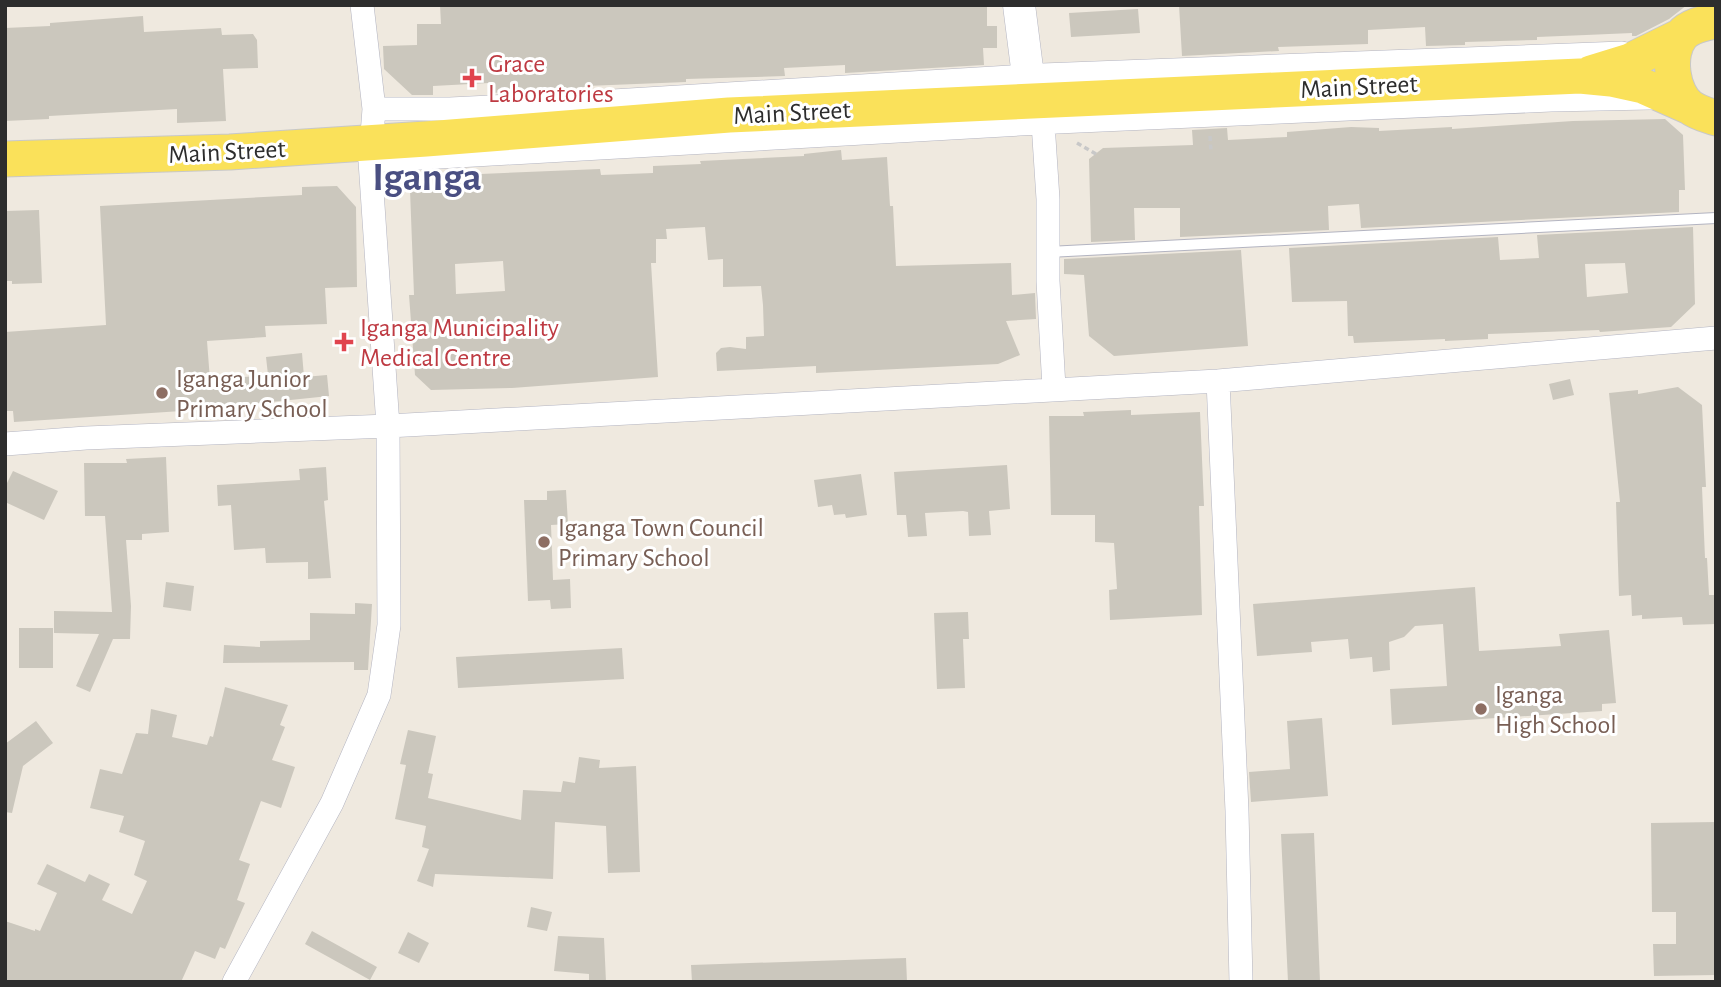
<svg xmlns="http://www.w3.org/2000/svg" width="1721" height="987" font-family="'Alegreya Sans',sans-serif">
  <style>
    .building { fill: #cbc7bd; fill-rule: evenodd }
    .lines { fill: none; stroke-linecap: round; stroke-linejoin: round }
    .service-casing { stroke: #b3b4c1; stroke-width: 12 }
    .minor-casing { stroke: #b3b4c1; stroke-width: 24 }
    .secondary-casing { stroke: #b3b4c1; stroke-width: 33 }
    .primary-casing { stroke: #c8c8c8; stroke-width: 37 }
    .path { stroke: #c8c8c8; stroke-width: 3.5; stroke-dasharray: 5 3.5; stroke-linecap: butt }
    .service { stroke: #fff; stroke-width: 10 }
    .minor { stroke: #fff; stroke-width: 23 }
    .secondary { stroke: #fff; stroke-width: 32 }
    .primary { stroke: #fae15a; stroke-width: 35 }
    .health-dot { fill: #e0444e; stroke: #fff; stroke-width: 2.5 }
    .education-dot { fill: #8d6e63; stroke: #fff; stroke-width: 2.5 }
    .labels { text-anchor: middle; stroke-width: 6; stroke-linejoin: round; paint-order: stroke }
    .health-label { font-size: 26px; fill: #be3a42; stroke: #fff; text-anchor: start }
    .street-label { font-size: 26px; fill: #2d2d2d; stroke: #fff }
    .education-label { font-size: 26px; fill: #785e54; stroke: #fff; text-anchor: start }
    .town-label { font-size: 40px; font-weight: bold; fill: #4a4f82; stroke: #fff }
  </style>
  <rect width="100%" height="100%" fill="#efe9df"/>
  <path class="building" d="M440 5H987V26H997V48H983L984 65 845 73V65L784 68 785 76 686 79V82L586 86V88L490 93 489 83 433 86V95H412L384 69 383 46 417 45V24H441Z
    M1179 5 1463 7 1687 5 1669 19 1636 36H1632V33L1586 35 1537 37V40L1465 42V45L1426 46 1425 27 1368 30V44L1278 47 1279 51 1182 56Z
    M1138 9 1140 33 1071 37 1069 13Z
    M143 16 144 32 221 28 222 35 253 34 257 40 258 68 223 69 226 121 177 123V109L49 116V119L5 121V28L50 26V23Z
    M1665 119 1683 135 1685 190H1679V212L1361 228 1359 204 1328 206 1329 230 1180 237V208H1134L1135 240 1091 242 1089 159 1103 148 1193 145 1192 130 1227 128 1228 140 1287 137V132L1351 127 1379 128V131L1452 127V129L1573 121Z
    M841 150 842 160 887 157 890 206H893L896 266 1011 263 1012 295 1035 293 1036 319 1006 321 1020 355 998 364 816 373V366L717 371 716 353 721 348 730 347 746 349V337L764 336 763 305 761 286 723 287V259L708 260 705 227 666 229 667 239H656V263H651L658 377 512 388 431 390 415 375 409 295H414L410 190 458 189 457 175 600 169 601 175 653 173V166L701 164 700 161 804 156V154ZM503 261 505 291 456 294 455 264Z
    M337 186 356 207 357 287 325 288 327 324 265 326 266 337 207 341 210 380 268 375 266 357 302 353 304 377 327 375 329 396 212 408V409L14 422 13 411H5V332L106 325 100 206 302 195V187Z
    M39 210 42 283 12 284V281H5V211Z
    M1693 227 1695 304 1671 327 1600 332 1599 330 1488 334V339L1445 341V339L1354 343 1353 336H1348L1347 301 1292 302 1289 248 1498 237 1500 260 1539 258 1537 235ZM1625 263 1628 293 1587 297 1585 264Z
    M1241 250 1248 346 1114 356 1089 336 1084 275 1064 274V259Z
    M1570 379 1574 395 1553 400 1549 384Z
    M1678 387 1702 405 1706 487H1702L1705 558H1707L1709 595H1714L1716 624 1683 625 1682 617 1642 619V615L1632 616 1631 595 1619 596 1616 502H1620L1609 393 1638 390V394Z
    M1131 410V415L1200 412 1204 506H1199L1202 615 1110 620 1109 590 1117 589 1114 543 1095 542V515H1051L1049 416H1084L1083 412Z
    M166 457 169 532 142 534V540H126L131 606 130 639H113L90 692 76 686 99 634 54 633V611L112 612 105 516H85L84 463H127L126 459Z
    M1007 465 1010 509 989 511 991 535 969 536 968 512 963 511 925 513 927 536 908 537 906 515H897L894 472Z
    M326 467 328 500 324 501 331 578 308 579V562L266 563 265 548 234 550 231 505 218 506 217 485 300 480 299 469Z
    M13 471 58 491 44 520 5 502V487Z
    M861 474 867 515 846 518 845 514 834 515 832 505 818 507 814 480Z
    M566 490 568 524 551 525 553 580 570 579 571 608 551 609 550 600 528 601 524 500H547V491Z
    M166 582 194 586 191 611 163 607Z
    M1475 587 1479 651 1561 646 1559 634 1609 630 1616 703 1602 704V711L1392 725 1390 689 1447 686 1443 624 1415 626 1404 637 1389 642 1390 670 1373 672 1372 657 1350 659 1348 639 1311 642 1312 652 1257 656 1253 604Z
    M355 603 372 604 368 670H354V662L223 663 224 645 260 647V641L310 640V613L355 614Z
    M968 612 969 639H963L965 688 937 689 934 613Z
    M19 628H53V668H19Z
    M622 648 624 679 458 688 456 657Z
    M225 687 288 705 280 725 285 727 272 760 295 767 281 808 261 801 239 860 250 864 237 900 245 903 225 949 220 947 215 959 195 951 181 982H5V921L35 931V929L40 931 57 893 37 884 47 864 85 882 89 874 110 884 102 900 132 914 147 881 134 875 145 841 119 832 124 816 90 808 100 769 122 774 136 733 148 734 151 709 177 715 172 737 207 745 210 736 213 737Z
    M1322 718 1328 796 1251 802 1249 772 1290 769 1287 721Z
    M36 721 53 743 23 766 12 813 5 812V744Z
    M408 730 436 736 428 773 433 774 428 798 521 820 523 790 561 792 563 781 575 783 579 757 600 760 599 768 636 766 640 872 608 873 606 826 555 822 553 879 435 874 433 887 417 881 429 849 422 847 426 826 395 819 406 765 400 764Z
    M1716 822V975L1654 976 1653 944H1676V912H1652L1651 823Z
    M1314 833 1320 982H1288L1281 834Z
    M531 907 552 912 547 931 527 927Z
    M312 931 377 967 370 980 305 944Z
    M408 932 429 943 419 963 398 953Z
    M558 936 604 938 606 982H589V974L554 971Z
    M906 958 907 982H692L691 965Z"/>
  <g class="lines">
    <defs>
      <path id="service" d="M1048 252 1716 218"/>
      <path id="minor" d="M1042 108 1048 199V281L1054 388
        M374 109H450L613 101 1042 75 1622 53
        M370 161 1057 122 1551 100 1650 98
        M1218 381 1237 811 1241 982
        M5 444 86 438 388 426 1218 381 1716 338
        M234 982 332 803 379 695 389 625 388 426 370 161 374 109 362 5"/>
      <path id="secondary" d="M1019 5 1028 76 1041 102"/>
      <path id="primary" d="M1716 21C1704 23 1689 26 1681 36 1666 54 1672 94 1690 107 1698 113 1707 115 1716 118
        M1591 73 1630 61 1681 36
        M5 159 230 152 426 139 729 115 1580 76 1611 79 1643 86 1688 106"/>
    </defs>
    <use href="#service" class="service-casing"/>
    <use href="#minor" class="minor-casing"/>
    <use href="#secondary" class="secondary-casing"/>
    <use href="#primary" class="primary-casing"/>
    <path class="path" d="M1210 136 1211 153
      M1077 143 1096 154"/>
    <use href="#service" class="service"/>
    <use href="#minor" class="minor"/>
    <use href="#secondary" class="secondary"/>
    <use href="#primary" class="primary"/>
  </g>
  <g class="health-dot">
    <path d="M468.5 67.5h7v7h7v7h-7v7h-7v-7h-7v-7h7z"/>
    <path d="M340.5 331.5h7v7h7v7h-7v7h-7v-7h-7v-7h7z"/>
  </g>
  <g class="education-dot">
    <circle cx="162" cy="393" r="7"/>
    <circle cx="544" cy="542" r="7"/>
    <circle cx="1481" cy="709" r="7"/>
  </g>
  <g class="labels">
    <g class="health-label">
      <text x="488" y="72">Grace<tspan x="488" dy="30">Laboratories</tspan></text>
      <text x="360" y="336">Iganga Municipality<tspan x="360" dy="30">Medical Centre</tspan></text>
    </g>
    <g class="street-label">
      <text transform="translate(1359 86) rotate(-3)" y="9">Main Street</text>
      <text transform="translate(792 112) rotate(-3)" y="9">Main Street</text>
      <text transform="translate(227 151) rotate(-3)" y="9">Main Street</text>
    </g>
    <g class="education-label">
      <text x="176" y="387">Iganga Junior<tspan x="176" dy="30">Primary School</tspan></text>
      <text x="558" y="536">Iganga Town Council<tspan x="558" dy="30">Primary School</tspan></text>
      <text x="1495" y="703">Iganga<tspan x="1495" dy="30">High School</tspan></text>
    </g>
    <g class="town-label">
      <text x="427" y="190">Iganga</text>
    </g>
  </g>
  <rect width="1721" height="987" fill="none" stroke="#2d2d2d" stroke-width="14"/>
</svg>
